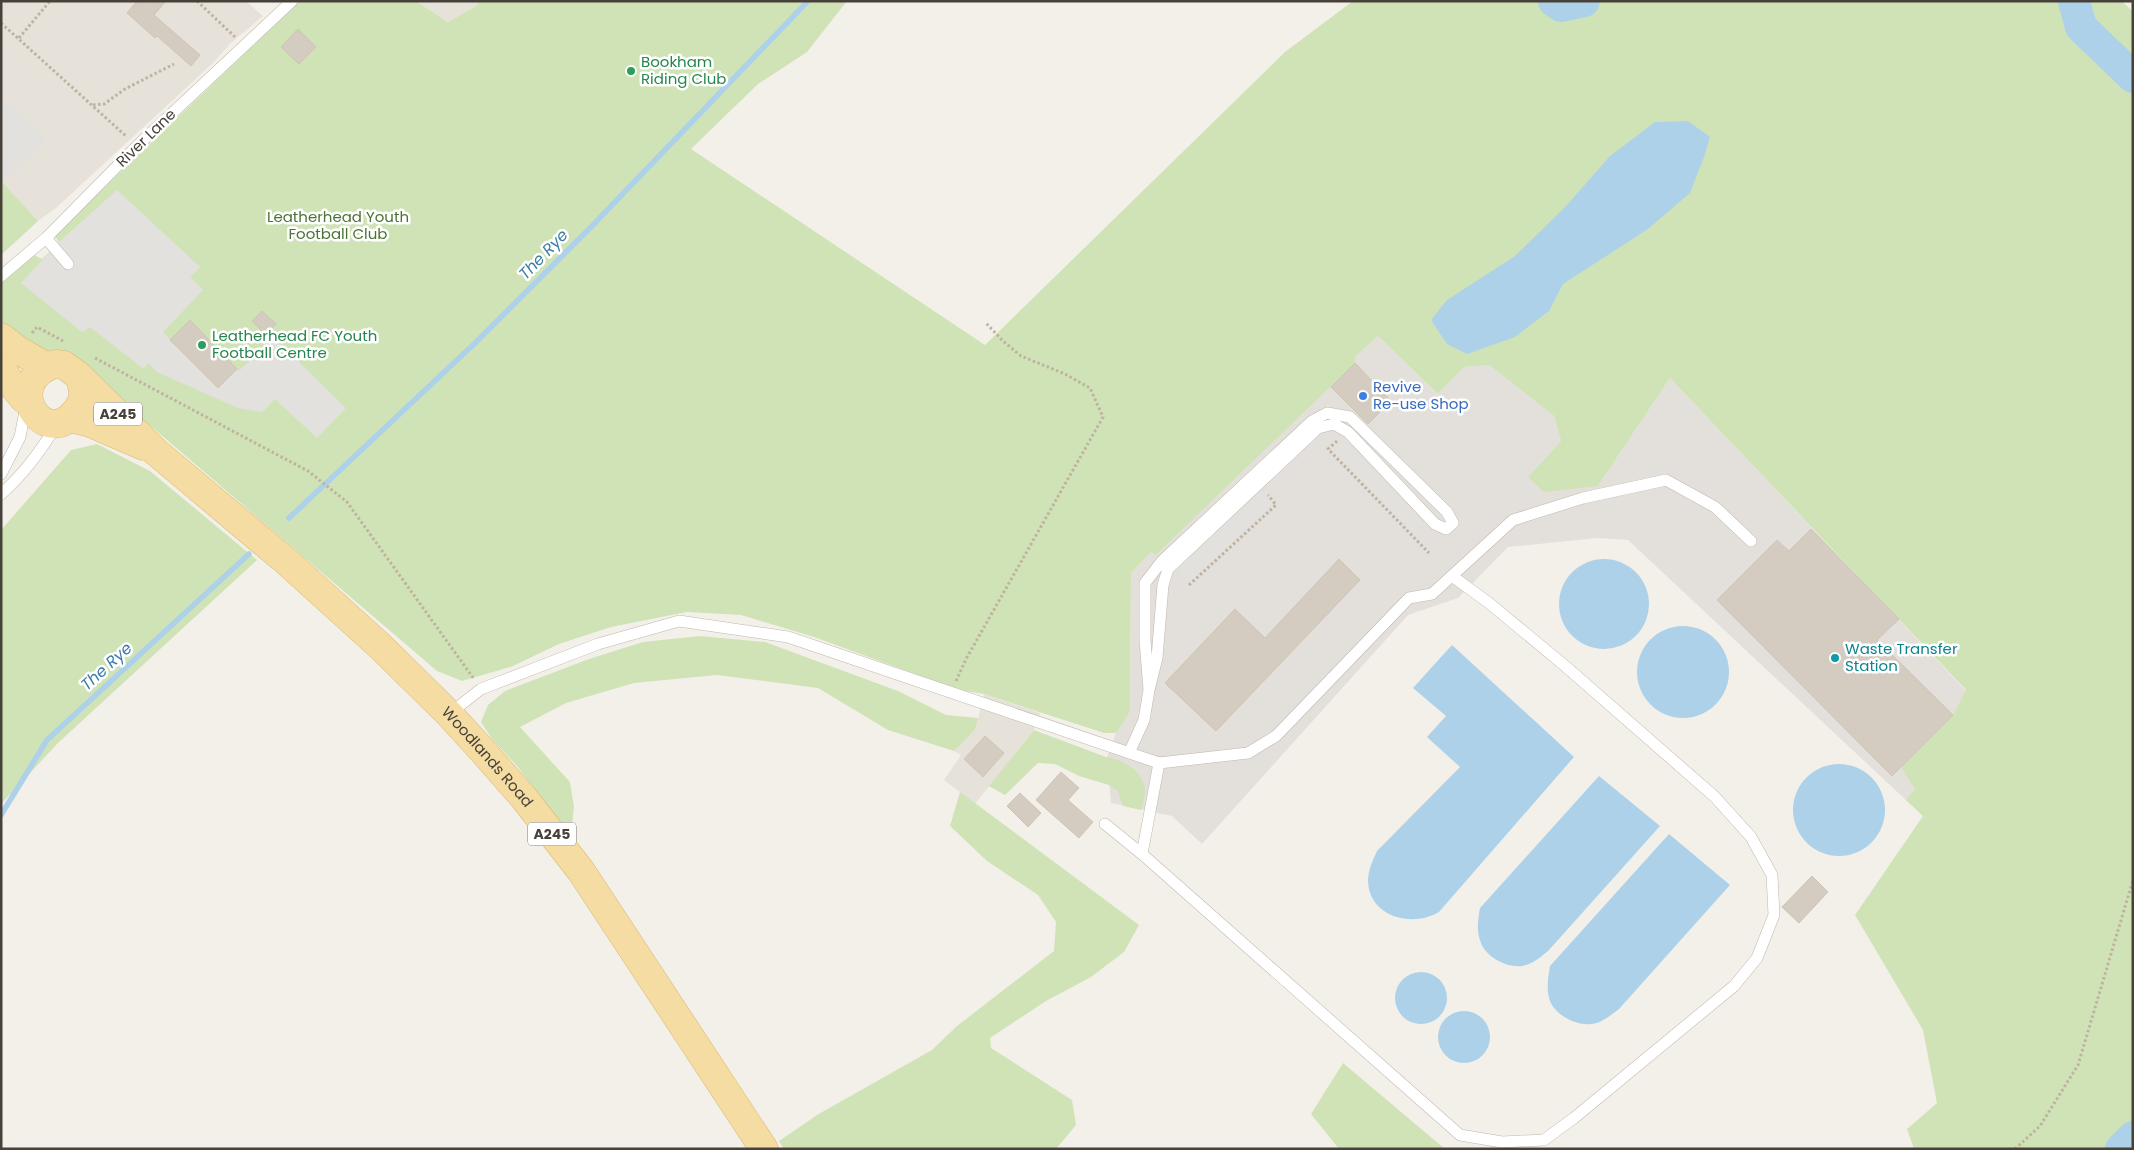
<svg xmlns="http://www.w3.org/2000/svg" width="2134" height="1150" font-family="Poppins,sans-serif">
  <style>
    .residential { fill: #e7e2d9 }
    .industrial { fill: #e3dfdb }
    .green { fill: #d0e3b7 }
    .parking { fill: #e2e1de }
    .water { fill: #add1e9 }
    .lines { fill: none; stroke-linecap: round; stroke-linejoin: round }
    .stream { stroke: #add1e9; stroke-width: 5.5 }
    .river { stroke: #add1e9; stroke-width: 32 }
    .building { fill: #d4ccc1; stroke: #cec4b4 }
    .service-casing { stroke: #beb8ad; stroke-width: 12 }
    .primary-casing { stroke: #d8b973; stroke-width: 29 }
    .path { stroke: #beb3a0; stroke-width: 3; stroke-dasharray: 2.5 2.5; stroke-linecap: butt }
    .service { stroke: #fff; stroke-width: 11 }
    .primary { stroke: #f4dca2; stroke-width: 28 }
    .leisure-dot { fill: #2e9e5b; stroke: #fff; stroke-width: 2 }
    .shop-dot { fill: #3f7fe0; stroke: #fff; stroke-width: 2 }
    .culture-dot { fill: #0f9aa8; stroke: #fff; stroke-width: 2 }
    .labels { text-anchor: middle; stroke-width: 5; stroke-linejoin: round; paint-order: stroke }
    .shield { fill: #fff; stroke: #7e7a74; stroke-width: 1 }
    .shield-label { font-size: 14px; font-weight: bold; fill: #474139 }
    .leisure-label { font-size: 15px; fill: #27864d; stroke: #fff; text-anchor: start }
    .street-label { font-size: 15px; fill: #474139; stroke: #fff }
    .park-label { font-size: 15px; fill: #4b7332; stroke: #fff }
    .shop-label { font-size: 15px; fill: #366cbe; stroke: #fff; text-anchor: start }
    .culture-label { font-size: 15px; fill: #0d838f; stroke: #fff; text-anchor: start }
    .water-label { font-size: 16px; font-style: italic; fill: #3c7ca8; stroke: #fff }
  </style>
  <rect width="100%" height="100%" fill="#f3f0ea"/>
  <path class="residential" d="M1 1H246L263 16 231 43 213 63 56 208 38 221 1 255Z
    M416 1H480L476 6 448 22Z
    M984 694 1040 713 1034 730 975 804 944 780 961 755 954 751 975 730Z"/>
  <path class="industrial" d="M1378 336 1438 394 1465 367 1489 365 1554 416 1561 441 1528 477 1598 486 1670 378 1985 711 1923 816 1628 540 1597 538 1508 547 1458 598 1408 615 1202 844 1172 816 1111 803 1107 757 1116 733 1130 712 1131 573 1151 552 1156 555 1310 406 1355 357Z"/>
  <path class="green" d="M300 1H416L448 22 476 6 480 1H847L807 52 758 84 691 149 985 345 1285 52 1353 1H2122L2133 12V1127L2111 1149H1914L1907 1129 1937 1103 1923 1030 1855 915 1923 816 1906 800 1915 789 1901 767 1953 715 1966 690 1670 378 1598 486 1544 492 1528 477 1561 441 1554 416 1489 365 1465 367 1438 394 1378 336 1355 357V363L1156 555 1151 552 1131 573 1130 712 1116 733H1104L984 694 959 690 814 637 741 615 687 612 611 627 559 644 513 666 462 681 437 671 77 363 42 353 1 328V280L34 255 42 259 59 242 54 235Z
    M2 182 38 221 1 255V183Z
    M97 444 150 471 257 560 58 743 1 804V530L71 450Z
    M700 636 765 642 898 691 946 715 978 718 975 730 954 751 888 730 818 688 717 675 634 683 566 703 520 727 570 782 574 807 572 825 560 823 517 766 492 739 481 722 488 705 505 691 589 659 643 642Z
    M1034 730 1106 757C1123 760 1140 769 1145 787 1146 793 1143 803 1141 810L1123 806 1118 791 1109 785 1079 776 1055 764 1038 763 1005 795 989 786Z
    M960 792 1139 925 1124 952 1091 977 1046 1001 990 1038 991 1048 1072 1100 1076 1125 1056 1149H784L779 1141 817 1115 932 1050 957 1026 1054 951 1056 922 1038 895 987 861 950 826Z
    M1343 1063 1445 1149H1339L1311 1114Z"/>
  <path class="parking" d="M1 101 10 103 47 139 1 183Z
    M117 190 200 267 190 277 203 290 163 332 218 388 237 369 239 371 273 337 346 408 317 438 275 399 262 412 238 408 157 372 148 363 144 369 90 327 82 332 21 283 59 242Z
    M1346 442 1424 524 1413 533 1335 451Z
    M1259 490 1273 504 1189 583 1175 569Z"/>
  <path class="water" d="M1688 121 1710 137 1704 157 1690 193 1648 229 1563 284 1549 311 1515 337 1467 354 1447 344 1431 320 1447 300 1515 256 1567 205 1610 156 1655 122Z
    M1559 604a45 45 0 1 1 90 0a45 45 0 1 1-90 0Z
    M1637 672a46 46 0 1 1 92 0a46 46 0 1 1-92 0Z
    M1452 645 1574 757 1439 912C1412 928 1369 917 1368 881 1368 870 1373 860 1377 851L1460 767 1427 737 1446 716 1413 688Z
    M1793 810a46 46 0 1 1 92 0a46 46 0 1 1-92 0Z
    M1599 776 1660 826 1549 950C1541 957 1533 964 1522 966 1507 968 1486 957 1481 943 1476 931 1478 920 1480 908Z
    M1669 834 1730 885 1619 1009C1611 1015 1602 1023 1592 1024 1577 1026 1556 1016 1550 1001 1546 990 1548 978 1550 966Z
    M1395 998a26 26 0 1 1 52 0a26 26 0 1 1-52 0Z
    M1438 1037a26 26 0 1 1 52 0a26 26 0 1 1-52 0Z"/>
  <g class="lines">
    <path class="stream" d="M289 518 473 345 591 227 808 1
      M1 815 47 740 249 554"/>
    <path class="river" d="M1554 1 1561 6 1584 1
      M2074 1 2081 27 2133 77
      M2121 1149 2133 1137"/>
  </g>
  <path class="building" d="M137 1H166L154 15 200 55 191 66 157 36 155 38 127 13Z
    M298 29 316 47 299 64 281 47Z
    M262 311 276 324 266 335 252 321Z
    M190 320 237 369 218 388 170 340Z
    M1355 363 1391 401 1368 424 1331 387Z
    M1811 529 1899 619 1877 640 1953 715 1892 776 1717 600 1777 540 1789 551Z
    M1339 559 1360 580 1216 731 1165 683 1235 609 1265 638Z
    M985 736 1004 753 983 777 964 759Z
    M1061 772 1079 788 1068 800 1093 822 1079 838 1036 800Z
    M1020 793 1041 813 1028 827 1007 806Z
    M1812 876 1828 892 1799 923 1782 907Z"/>
  <g class="lines">
    <defs>
      <path id="service" d="M46 238 68 264
        M1 276 46 238 137 146 292 1
        M1 474 20 437 26 406
        M1 494C24 474 41 451 57 424
        M449 714 481 689 598 644 679 621 788 637 1159 763 1248 753 1276 736 1409 598 1432 594 1513 520 1583 498 1666 480 1715 507 1751 541
        M1129 753 1144 720 1149 690 1157 658 1163 585 1168 569 1318 428 1334 424 1348 432 1435 524 1446 529 1453 523 1447 512 1350 417 1327 413 1312 421 1162 561 1145 583V640L1149 690
        M1159 763 1142 854 1460 1135 1502 1142 1544 1140 1574 1118 1734 986 1757 958 1774 915 1772 875 1751 837 1715 797 1564 665 1489 603 1452 576
        M1105 824 1142 854"/>
      <g id="primary">
        <path d="M1 337 18 350 47 367"/>
        <path d="M55 364 64 365 79 376C84 390 86 400 75 412 43 451 0 382 55 364Z"/>
        <path d="M1 366 10 382 24 399"/>
        <path id="s1" d="M79 376 156 452 287 562 381 647 449 714 481 749 524 798 581 871 764 1149"/>
        <path d="M70 418 90 423 143 446"/>
      </g>
    </defs>
    <use href="#service" class="service-casing"/>
    <use href="#primary" class="primary-casing"/>
    <path class="path" d="M197 1 235 37
      M1 23 127 137
      M19 38 50 1
      M93 105 104 104 125 89 174 64
      M32 333 37 327 65 342
      M95 358 308 471 347 502 474 679
      M1337 441 1328 449 1429 553
      M1189 585 1276 505 1268 495
      M956 681 966 659 1103 417 1090 388 1065 374 1021 356 1003 341 985 322
      M2015 1149 2040 1126 2078 1065 2133 880"/>
    <use href="#service" class="service"/>
    <use href="#primary" class="primary"/>
  </g>
  <g class="leisure-dot">
    <circle cx="631" cy="71" r="5"/>
    <circle cx="202" cy="345" r="5"/>
  </g>
  <circle class="shop-dot" cx="1363" cy="396" r="5"/>
  <circle class="culture-dot" cx="1835" cy="658" r="5"/>
  <g class="labels">
    <g class="shield">
      <rect x="94" y="402.5" width="48" height="23" rx="4"/>
      <rect x="528" y="822.5" width="48" height="23" rx="4"/>
    </g>
    <g class="shield-label">
      <text x="118" y="419">A245</text>
      <text x="552" y="839">A245</text>
    </g>
    <g class="leisure-label">
      <text x="641" y="67">Bookham<tspan x="641" dy="17">Riding Club</tspan></text>
      <text x="212" y="341">Leatherhead FC Youth<tspan x="212" dy="17">Football Centre</tspan></text>
    </g>
    <g class="street-label">
      <text transform="translate(146 138) rotate(-44)" y="5">River Lane</text>
      <text dy="5" stroke="none"><textPath href="#s1" startOffset="559">Woodlands Road</textPath></text>
    </g>
    <g class="park-label">
      <text x="338" y="222">Leatherhead Youth<tspan x="338" dy="17">Football Club</tspan></text>
    </g>
    <g class="shop-label">
      <text x="1373" y="392">Revive<tspan x="1373" dy="17">Re-use Shop</tspan></text>
    </g>
    <g class="culture-label">
      <text x="1845" y="654">Waste Transfer<tspan x="1845" dy="17">Station</tspan></text>
    </g>
    <g class="water-label">
      <text transform="translate(543 254) rotate(-46)" y="6">The Rye</text>
      <text transform="translate(106 666) rotate(-42)" y="6">The Rye</text>
    </g>
  </g>
  <rect width="2134" height="1150" fill="none" stroke="#474139" stroke-width="5"/>
</svg>
